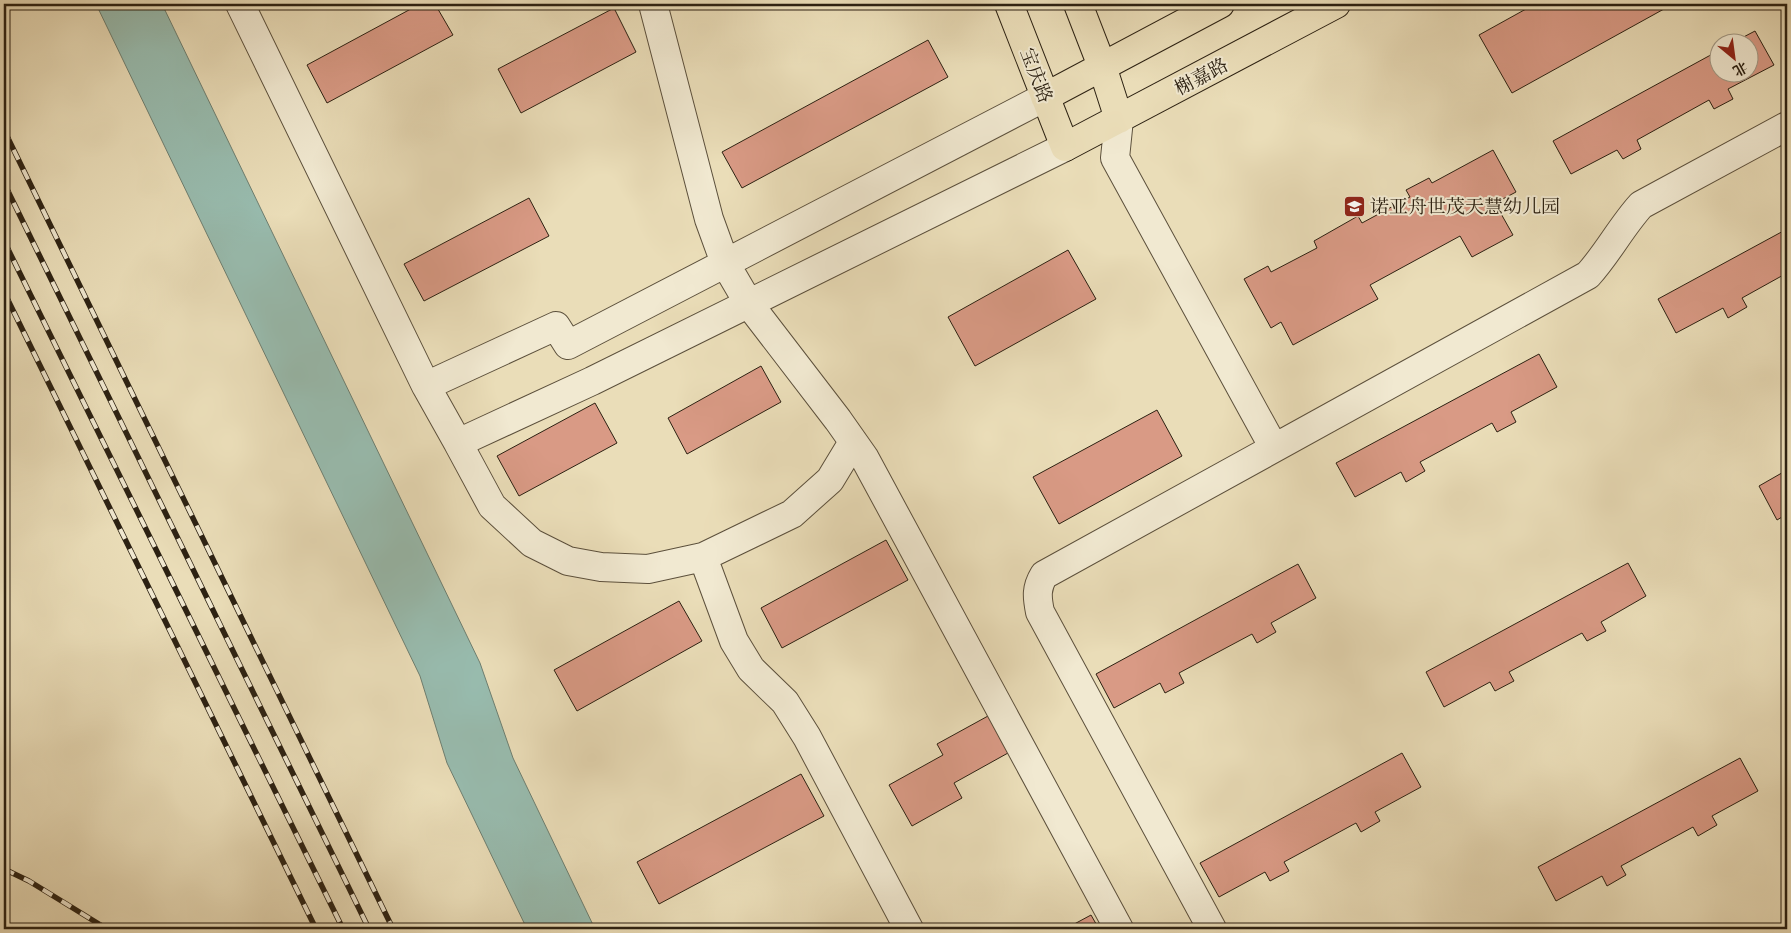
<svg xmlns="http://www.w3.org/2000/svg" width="1791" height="933" font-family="'Sorts Mill Goudy','Noto Serif SC',serif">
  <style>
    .water { fill: #98bcaf; stroke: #6d7e70 }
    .building { fill: #d99a85; stroke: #2c2112 }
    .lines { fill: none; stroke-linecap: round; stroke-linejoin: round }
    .minor-casing { stroke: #5c503c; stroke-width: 30 }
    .major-casing { stroke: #2c2112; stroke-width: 30 }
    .minor { stroke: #f1e9d1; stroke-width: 28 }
    .major { stroke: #eaddb8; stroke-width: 28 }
    .rail-casing { stroke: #2c2112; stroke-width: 5.5 }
    .rail { stroke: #f1e9d1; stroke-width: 4; stroke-dasharray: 11; stroke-linecap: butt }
    .labels { text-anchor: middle; stroke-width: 4; stroke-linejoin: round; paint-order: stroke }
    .street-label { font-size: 19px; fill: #2c2112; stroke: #f1e9d1 }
    .poi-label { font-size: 19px; fill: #2c2112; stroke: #f1e9d1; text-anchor: start }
  </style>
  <rect width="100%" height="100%" fill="#eaddb8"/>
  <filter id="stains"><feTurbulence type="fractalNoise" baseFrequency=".004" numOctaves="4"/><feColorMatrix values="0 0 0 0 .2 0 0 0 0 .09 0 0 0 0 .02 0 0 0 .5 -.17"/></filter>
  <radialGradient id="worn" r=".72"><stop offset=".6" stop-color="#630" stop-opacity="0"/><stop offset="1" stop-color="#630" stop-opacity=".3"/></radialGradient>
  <path class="water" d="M96 4H162L480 663 513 758 595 929H527L447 763 420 676Z"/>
  <path class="building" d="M420 4H435L453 35 327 103 307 65Z
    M1535 4H1673L1512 93 1479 35Z
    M614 8 636 52 521 113 498 69Z
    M1755 31 1774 65 1728 89 1733 99 1714 109 1709 100 1637 140 1641 149 1623 159 1617 150 1571 174 1553 141 1718 51V72H1748V42H1734Z
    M928 40 948 77 742 188 722 152Z
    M1493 150 1516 192 1495 203 1513 235 1472 257 1460 236 1370 285 1378 299 1293 345 1281 322 1271 328 1244 279 1268 266 1271 272 1317 248 1314 241 1358 216 1362 223 1410 197 1406 190 1429 178 1432 183Z
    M529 198 549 236 424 301 404 264Z
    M1787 229V273L1742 298 1747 307 1728 318 1723 308 1676 333 1658 299Z
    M1068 250 1096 299 975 366 948 317Z
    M1539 354 1557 387 1511 412 1516 422 1497 432 1492 423 1420 462 1425 471 1406 482 1401 472 1355 497 1336 463Z
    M761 366 781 402 687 454 668 418Z
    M595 403 617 443 519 496 497 456Z
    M1157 410 1182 456 1059 524 1033 477Z
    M1787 470V514L1777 520 1759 486Z
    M886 540 908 580 782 648 761 608Z
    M1628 563 1646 596 1601 622 1606 631 1587 641 1582 633 1509 672 1514 681 1495 691 1490 682 1444 707 1426 672Z
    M1298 564 1316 598 1271 623 1276 632 1257 643 1252 634 1179 673 1184 683 1165 693 1160 683 1114 708 1096 674Z
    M679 601 702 641 577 711 554 670Z
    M988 716 1008 753 954 783 962 798 912 826 889 785 943 755 937 744Z
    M1402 753 1421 787 1375 812 1380 821 1361 832 1356 823 1284 862 1289 871 1270 881 1265 872 1219 897 1200 863Z
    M1740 758 1758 791 1712 816 1717 825 1698 836 1693 827 1621 866 1626 875 1607 886 1602 876 1556 901 1538 867Z
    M801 774 824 816 659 904 637 862Z
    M1091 915 1099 929H1065Z"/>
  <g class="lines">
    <defs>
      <path id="minor" d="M240 4 426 386
        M653 4 709 219 725 263 749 304 838 420 864 457 1119 929
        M1045 97 568 345 556 326 426 386 458 443 592 381 1065 147
        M1119 119 1115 158 1274 448
        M458 443 492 506 532 543 568 561 601 567 648 569 703 557 792 514 830 480 853 442
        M703 557 734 641 751 669 785 702 807 737 909 929
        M1212 929 1040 612C1037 597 1036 588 1044 575L1588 275C1608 253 1621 227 1641 205L1787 126"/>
      <path id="major" d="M1009 4 1065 147 1336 4
        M1078 4 1102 66 1119 119
        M1045 97 1220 4"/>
    </defs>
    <use href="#minor" class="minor-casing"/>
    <use href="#major" class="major-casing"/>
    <use href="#minor" class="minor"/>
    <use href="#major" class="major"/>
    <defs>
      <path id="rail" d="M4 130 393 929
        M4 183 369 929
        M4 241 343 929
        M4 292 316 929
        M4 869 29 881 107 929"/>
    </defs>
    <use href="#rail" class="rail-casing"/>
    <use href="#rail" class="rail"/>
  </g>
  <defs>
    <symbol id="school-square" viewBox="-11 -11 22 22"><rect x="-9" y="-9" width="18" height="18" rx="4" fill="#8f2418" stroke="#f1e9d1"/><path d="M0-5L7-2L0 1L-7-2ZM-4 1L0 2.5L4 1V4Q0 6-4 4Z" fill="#fff"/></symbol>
  </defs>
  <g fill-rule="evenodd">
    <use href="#school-square" x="1342" y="194" width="25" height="25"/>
  </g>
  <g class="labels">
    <g class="street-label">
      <text transform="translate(1037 75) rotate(69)" y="7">宝庆路</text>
      <text transform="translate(1201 76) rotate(-28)" y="7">榭嘉路</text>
    </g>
    <g class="poi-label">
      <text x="1370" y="213">诺亚舟世茂天慧幼儿园</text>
    </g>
  </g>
  <rect width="1791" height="933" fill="none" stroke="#eaddb8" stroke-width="20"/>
  <rect x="5" y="5" width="1781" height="923" fill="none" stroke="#2c2112" stroke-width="2.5"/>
  <rect x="10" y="10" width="1771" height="913" fill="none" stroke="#2c2112"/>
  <g transform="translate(1734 58) rotate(151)"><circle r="24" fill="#f1e9d1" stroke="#a29985"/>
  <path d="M0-4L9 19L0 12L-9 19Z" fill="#8f2418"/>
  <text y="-8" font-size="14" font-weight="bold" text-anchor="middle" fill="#2c2112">北</text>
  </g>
  <rect width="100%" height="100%" filter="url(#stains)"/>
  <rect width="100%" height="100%" fill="url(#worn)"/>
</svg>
